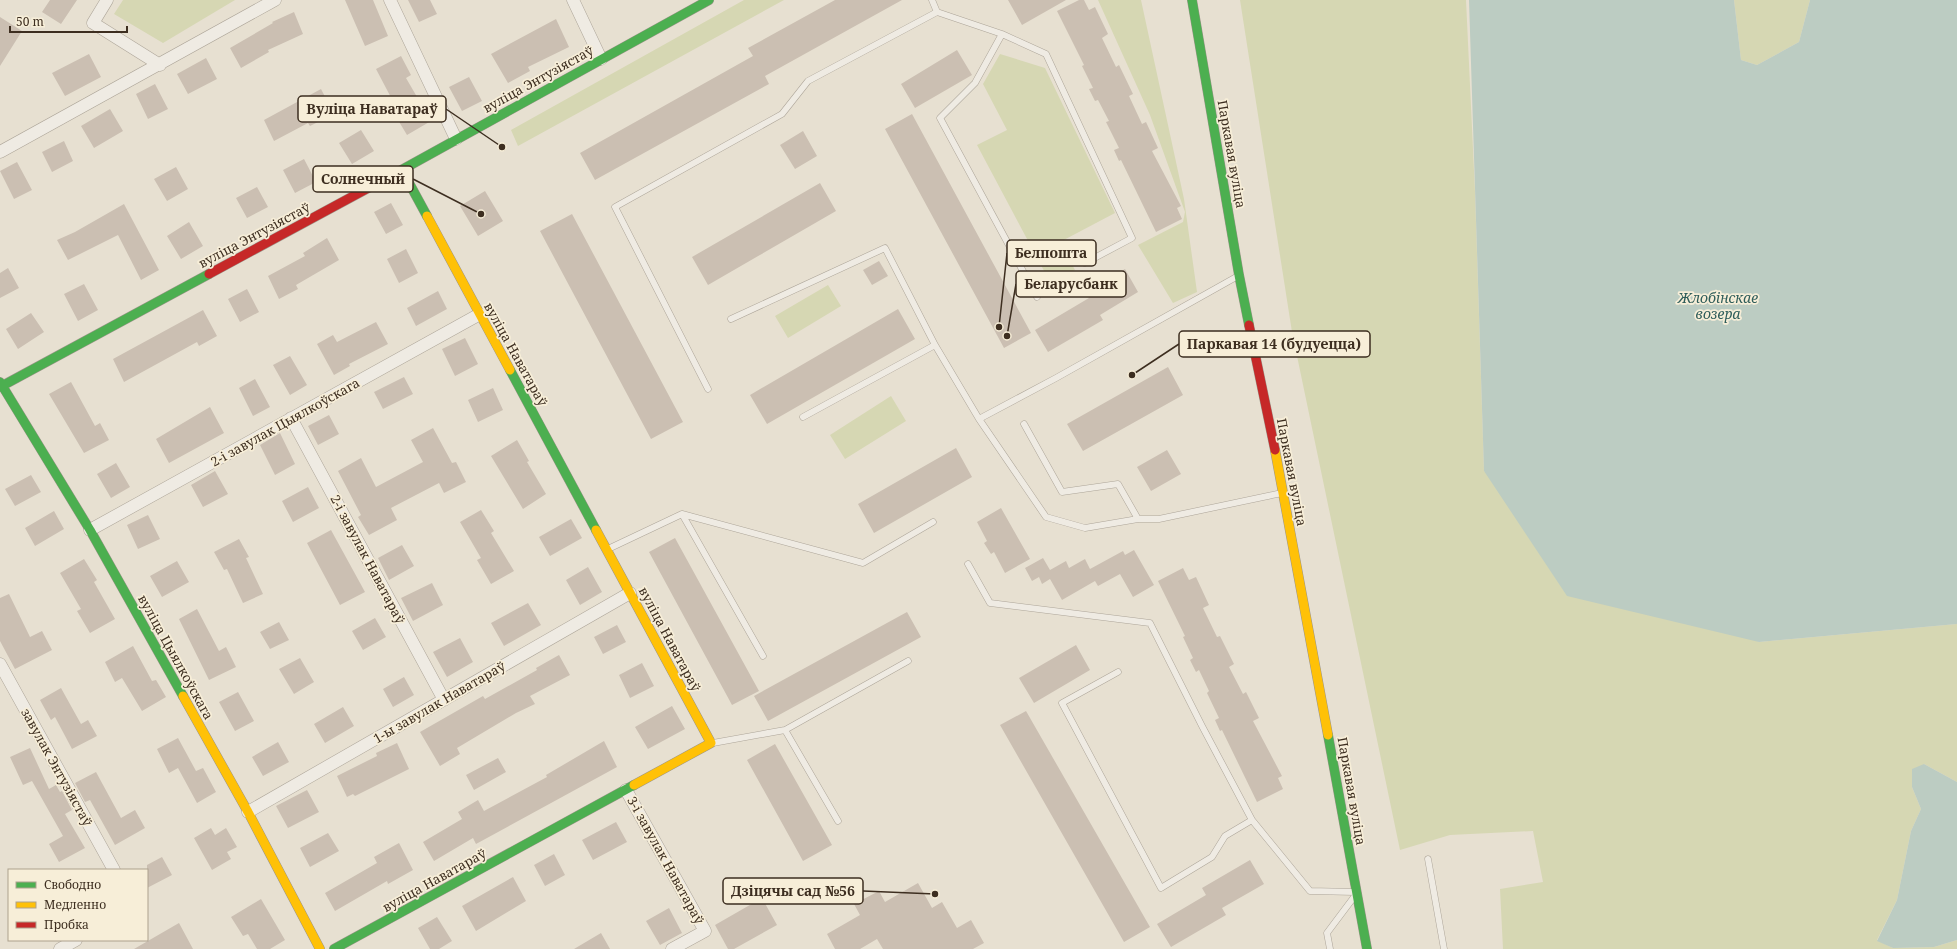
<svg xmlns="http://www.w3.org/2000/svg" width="1957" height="949" font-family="'Noto Serif',serif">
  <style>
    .green { fill: #d6d7b3 }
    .water { fill: #bcccc2 }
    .building { fill: #cbbfb2 }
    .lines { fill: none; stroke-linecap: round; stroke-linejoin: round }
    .lane-casing { stroke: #ada599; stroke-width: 7 }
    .street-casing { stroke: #ada599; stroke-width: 13 }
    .fast-casing { stroke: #9c958a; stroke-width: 10 }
    .slow-casing { stroke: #9c958a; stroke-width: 10 }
    .jam-casing { stroke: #9c958a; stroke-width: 10 }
    .lane { stroke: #efebe3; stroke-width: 6 }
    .street { stroke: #efebe3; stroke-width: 12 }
    .fast { stroke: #4caf50; stroke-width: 9 }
    .slow { stroke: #ffc107; stroke-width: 9 }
    .jam { stroke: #c62828; stroke-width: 9 }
    .labels { text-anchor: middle; stroke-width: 3.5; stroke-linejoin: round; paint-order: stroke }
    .street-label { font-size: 13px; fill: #3d2e20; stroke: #f7eed8 }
    .water-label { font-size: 14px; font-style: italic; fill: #2f5d5a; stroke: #f7eed8 }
    .leader { fill: none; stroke: #3d2e20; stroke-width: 1.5 }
    .callout-dot { fill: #3d2e20; stroke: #f7eed8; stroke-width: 1.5 }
    .callout { fill: #f7eed8; stroke: #3d2e20; stroke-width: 1.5 }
    .callout-label { font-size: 14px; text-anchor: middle; font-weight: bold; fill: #3d2e20 }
  </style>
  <rect width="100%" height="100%" fill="#e7e0d1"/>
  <path class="green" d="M123 0H235L163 43 114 14Z
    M744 0H784L518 146 511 130Z
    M1098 0H1141L1184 199 1197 292 1173 303 1138 245 1183 222 1185 212 1150 115Z
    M1240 0H1466L1475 192 1484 471 1759 642 1957 624V782L1924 764 1912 787 1921 809 1911 831 1897 900 1877 940 1893 948 1934 947 1957 940V949H1503L1500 889 1543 882 1533 831 1450 835 1400 850 1292 332Z
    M1734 0H1810L1799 42 1757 65 1741 60Z
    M1000 54 1045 68 1115 213 1060 242 1075 270 1051 284 977 145 1007 130 983 84Z
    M828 285 841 306 788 338 775 316Z
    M891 396 906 421 845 459 830 435Z"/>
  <path class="water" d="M1469 0H1734L1741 60 1757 65 1799 42 1810 0H1957V624L1759 642 1567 596 1484 471Z
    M1924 764 1957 782V940L1934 947 1893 948 1877 941 1897 900 1911 831 1921 809 1912 787V769Z"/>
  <path class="building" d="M50 0H77L61 24 42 12Z
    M345 0H373L388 36 365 46Z
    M408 0H430L437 14 419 22Z
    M835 0H902L765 76 769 84 595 180 580 153 753 56 748 48Z
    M1008 0H1066L1022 25Z
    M1079 0H1084L1089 10 1095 7 1108 34 1102 38 1116 67 1119 65 1133 94 1129 96 1142 124 1146 122 1158 148 1152 151 1181 206 1177 208 1182 219 1156 232 1121 160 1119 161 1114 150 1119 148 1106 122 1109 121 1098 100 1095 101 1089 89 1093 88 1082 66 1084 65 1057 11Z
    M294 12 303 34 268 50 269 52 241 68 230 48 273 23 272 22Z
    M0 17 22 31 0 66Z
    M556 19 569 47 528 67 530 71 508 83 491 54Z
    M957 50 972 75 915 108 901 84Z
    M89 54 101 77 65 96 52 73Z
    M401 56 411 75 406 78 431 121 407 135 392 110 396 107 376 69Z
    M206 58 217 79 188 94 177 74Z
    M469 77 482 101 462 111 449 87Z
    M155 84 168 109 148 119 136 94Z
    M321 89 334 114 310 126 308 123 274 141 264 120Z
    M110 109 123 131 94 148 81 126Z
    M912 114 1031 333 1004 348 885 129Z
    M361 130 374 151 352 164 339 143Z
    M803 131 817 156 795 169 780 145Z
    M64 141 73 161 52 172 42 152Z
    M304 159 316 182 295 193 283 170Z
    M17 162 32 190 14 199 0 171Z
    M176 167 188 189 167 201 154 179Z
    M820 183 836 211 708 285 692 257Z
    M257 187 268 207 247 218 236 198Z
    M485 191 503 221 478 236 460 206Z
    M391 203 403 225 386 234 374 212Z
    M124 204 159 270 141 280 118 235 68 260 57 240 75 232Z
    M572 214 683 422 651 439 540 231Z
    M189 222 203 246 181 259 167 236Z
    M327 238 339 260 296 285 298 289 279 299 268 276 305 256 303 253Z
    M406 249 418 273 399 283 387 259Z
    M879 261 888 276 872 285 863 270Z
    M8 268 19 288 0 298V273Z
    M1125 269 1138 292 1100 315 1103 320 1048 352 1035 330 1089 298 1086 293Z
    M84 284 98 310 78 321 64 294Z
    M247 289 259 312 240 322 228 299Z
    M438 291 447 309 416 326 407 308Z
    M898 309 915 339 767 424 750 395Z
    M203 310 217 336 199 346 197 342 124 382 113 359Z
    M31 313 44 332 18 349 6 329Z
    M376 322 388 344 349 364 350 366 334 375 317 344 333 335 337 342Z
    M465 338 478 364 455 376 442 349Z
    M290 356 307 385 290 395 273 365Z
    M1168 367 1183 395 1083 451 1067 424Z
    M404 377 413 394 383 409 374 392Z
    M255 379 270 407 253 416 239 388Z
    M71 382 95 426 100 423 109 440 84 453 49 394Z
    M493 388 503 410 478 422 468 400Z
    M210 407 224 433 169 463 156 439Z
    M329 415 339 434 318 445 308 426Z
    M433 428 452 463 456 462 466 482 444 493 439 483 391 508 397 520 369 535 358 517 361 515 338 471 361 458 376 487 423 462 411 440Z
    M280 433 295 464 275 475 260 445Z
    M517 440 529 461 527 462 546 494 523 509 491 456Z
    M956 448 972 477 874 533 858 504Z
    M1167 450 1181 474 1151 491 1137 467Z
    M116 463 130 487 111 498 97 474Z
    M215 471 228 494 203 507 191 485Z
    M31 475 41 492 15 506 5 489Z
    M308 487 319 508 293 522 282 501Z
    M1001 508 1030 559 1005 573 994 552 991 554 984 543 987 541 977 522Z
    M481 510 494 531 491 533 514 571 491 584 477 560 481 558 460 522Z
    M54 511 64 529 35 546 25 528Z
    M148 515 160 539 138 549 127 525Z
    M571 519 582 538 550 556 539 537Z
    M331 530 365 592 340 605 307 543Z
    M675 538 759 691 732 705 649 552Z
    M239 539 249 557 246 558 263 594 243 603 227 569 224 570 214 552Z
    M402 545 414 566 389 580 378 558Z
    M1134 550 1154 585 1133 597 1120 574 1098 586 1095 581 1062 600 1050 579 1042 584 1039 577 1032 581 1025 568 1043 558 1050 570 1066 561 1069 568 1085 559 1090 569 1123 551 1125 555Z
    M84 559 97 580 94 582 115 619 90 633 77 611 81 609 60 573Z
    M177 561 189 582 162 597 150 576Z
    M588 567 602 592 580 605 566 580Z
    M1183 568 1189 580 1196 577 1209 605 1203 608 1217 637 1220 636 1234 664 1229 667 1243 694 1246 692 1259 718 1253 721 1282 776 1278 778 1283 789 1257 802 1222 730 1220 731 1215 720 1219 718 1207 693 1209 691 1199 670 1196 672 1190 660 1193 658 1183 637 1185 636 1158 581Z
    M432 583 443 605 413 621 401 598Z
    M9 594 30 637 42 631 52 650 15 669 0 641V598Z
    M528 603 541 625 504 646 491 623Z
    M197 609 219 651 226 647 236 667 209 680 179 619Z
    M907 612 921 637 768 721 754 696Z
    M375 618 386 637 363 650 352 631Z
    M279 622 289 640 270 649 260 632Z
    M617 625 626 642 603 654 594 637Z
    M460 638 473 662 447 677 433 652Z
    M1076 645 1090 670 1034 703 1019 678Z
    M133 646 152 681 156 680 166 697 142 711 122 678 115 682 105 662Z
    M559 655 570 675 530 696 535 704 516 713 457 748 460 754 440 766 420 732 483 696 485 699 537 670 536 668Z
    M300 658 314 682 294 694 279 669Z
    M642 663 654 686 630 698 619 675Z
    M404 677 414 695 393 707 383 689Z
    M61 688 81 724 88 720 97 736 72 749 55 717 51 720 40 700Z
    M238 692 254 721 235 731 219 702Z
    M672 706 685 729 648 749 635 727Z
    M343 707 354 726 325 743 314 724Z
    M1026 711 1150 927 1124 942 1000 725Z
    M178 738 196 771 203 768 216 792 197 803 178 768 169 773 157 749Z
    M604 741 617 767 476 844 473 838 434 861 423 842 462 819 458 812 478 800 484 811 547 777 546 775Z
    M278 742 289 762 263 776 252 757Z
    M397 743 409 769 355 796 353 794 347 797 337 776 377 756 376 753Z
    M775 744 832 845 803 861 747 760Z
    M30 748 49 789 56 785 60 792 62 791 72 810 65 814 85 848 59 862 49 844 63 836 32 781 23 785 10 757Z
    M498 758 506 772 474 790 466 775Z
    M96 772 121 818 135 810 145 828 115 845 90 800 85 802 75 783Z
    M307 790 319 812 288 828 276 806Z
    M616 822 627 842 593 860 582 840Z
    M211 828 215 835 226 828 237 847 227 852 231 859 212 870 194 838Z
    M328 833 339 851 310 867 300 848Z
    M399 843 413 870 388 884 387 881 335 911 325 893 377 863 374 857Z
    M554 854 565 875 545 886 534 865Z
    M162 857 172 875 147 888V865Z
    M1250 860 1264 884 1222 908 1226 915 1171 947 1157 924 1206 895 1202 888Z
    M513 877 526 901 476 931 462 906Z
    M918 883 932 908 942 902 957 928 971 920 984 943 973 949H883L877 939 860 949H835L827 934 860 915 854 904 879 891 885 902Z
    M762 898 777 925 734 949H728L715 925Z
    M261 899 285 940 270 949H257L248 934 243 936 231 917Z
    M669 908 682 933 660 945 646 921Z
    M437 917 452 941 439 949H430L418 928Z
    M179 923 193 949H134Z
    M601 933 610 949H574Z"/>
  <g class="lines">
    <defs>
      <path id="lane" d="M932 0 937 12 1002 34 975 83 940 118 1037 297
        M1002 34 1046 54 1132 238 1085 263
        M731 319 885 248 935 345 979 419 1056 378 1238 276
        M708 389 615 207 782 114 808 81 937 12
        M803 417 935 345
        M979 419 1046 517 1085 528 1138 519H1159L1282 493
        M1024 424 1062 492 1118 484 1138 519
        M682 514 763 656
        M608 549 682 514 863 563 933 522
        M968 564 990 603 1150 623 1202 726 1252 820
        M1118 672 1062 703 1161 888 1212 857 1225 836 1252 820 1310 891 1355 892
        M785 730 838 821
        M713 743 785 730 908 661
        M1428 859 1444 949
        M1330 949 1327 933 1354 897"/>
      <path id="street" d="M107 0 93 23 160 65
        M390 0 456 139
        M573 0 601 59
        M0 152 275 0
        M291 418 444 700
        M90 530 480 314
        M0 664 114 870
        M626 790 705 931 672 949
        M248 812 630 593
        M60 949 76 940"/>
      <path id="fast" d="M1192 0 1239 275 1249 325
        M402 170 427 216
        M396 173 709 0
        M510 370 596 530
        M0 382 90 530 183 696
        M0 387 209 274
        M1328 735 1367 949
        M334 949 634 785"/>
      <path id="slow" d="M427 216 510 370
        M1275 450 1328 735
        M596 530 711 743 634 785
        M183 696 248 812 320 949"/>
      <path id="jam" d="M209 274 396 173
        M1249 325 1275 450"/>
    </defs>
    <use href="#lane" class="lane-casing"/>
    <use href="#street" class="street-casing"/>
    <use href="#fast" class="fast-casing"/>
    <use href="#slow" class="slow-casing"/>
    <use href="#jam" class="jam-casing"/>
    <use href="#lane" class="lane"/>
    <use href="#street" class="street"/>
    <use href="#fast" class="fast"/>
    <use href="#slow" class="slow"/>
    <use href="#jam" class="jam"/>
  </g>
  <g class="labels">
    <g class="street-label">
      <text transform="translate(538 79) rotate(-29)" y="5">вуліца Энтузіястаў</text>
      <text transform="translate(1232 154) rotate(80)" y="5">Паркавая вуліца</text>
      <text transform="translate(254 235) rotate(-28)" y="5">вуліца Энтузіястаў</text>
      <text transform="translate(516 354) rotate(61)" y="5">вуліца Наватараў</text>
      <text transform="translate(285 422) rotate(-29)" y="5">2-і завулак Цыялкоўскага</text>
      <text transform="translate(1292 472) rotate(79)" y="5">Паркавая вуліца</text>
      <text transform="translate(368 559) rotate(62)" y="5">2-і завулак Наватараў</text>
      <text transform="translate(670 639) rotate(62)" y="5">вуліца Наватараў</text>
      <text transform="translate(176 657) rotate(61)" y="5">вуліца Цыялкоўскага</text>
      <text transform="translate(439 702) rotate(-30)" y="5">1-ы завулак Наватараў</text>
      <text transform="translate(57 767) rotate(61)" y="5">завулак Энтузіястаў</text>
      <text transform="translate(1352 791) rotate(80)" y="5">Паркавая вуліца</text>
      <text transform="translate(666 860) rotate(61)" y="5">3-і завулак Наватараў</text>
      <text transform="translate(434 880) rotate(-29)" y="5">вуліца Наватараў</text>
    </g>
    <g class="water-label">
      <text x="1718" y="303">Жлобінскае<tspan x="1718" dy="16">возера</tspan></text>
    </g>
  </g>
  <path class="leader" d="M502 147L446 109M481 214L413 179M999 327L1007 253M1007 336L1016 284M1132 375L1179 344M935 894L863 891"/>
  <g class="callout-dot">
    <circle cx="502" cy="147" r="4"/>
    <circle cx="481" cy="214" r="4"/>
    <circle cx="999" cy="327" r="4"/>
    <circle cx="1007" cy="336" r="4"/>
    <circle cx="1132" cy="375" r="4"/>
    <circle cx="935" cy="894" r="4"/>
  </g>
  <g class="callout">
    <rect x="298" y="96" width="148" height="26" rx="4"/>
    <rect x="313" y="166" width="100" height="26" rx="4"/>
    <rect x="1007" y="240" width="89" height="26" rx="4"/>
    <rect x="1016" y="271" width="110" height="26" rx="4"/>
    <rect x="1179" y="331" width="191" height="26" rx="4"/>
    <rect x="723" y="878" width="140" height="26" rx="4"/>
  </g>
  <g class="callout-label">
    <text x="372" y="114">Вуліца Наватараў</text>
    <text x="363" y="184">Солнечный</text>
    <text x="1051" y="258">Белпошта</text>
    <text x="1071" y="289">Беларусбанк</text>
    <text x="1274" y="349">Паркавая 14 (будуецца)</text>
    <text x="793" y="896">Дзіцячы сад №56</text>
  </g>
  <rect x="8" y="869" width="140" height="72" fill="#f7eed8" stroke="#ada18e"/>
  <rect x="16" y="882" width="20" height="6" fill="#4caf50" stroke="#ada18e"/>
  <text x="44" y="889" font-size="12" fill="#3d2e20">Свободно</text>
  <rect x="16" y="902" width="20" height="6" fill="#ffc107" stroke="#ada18e"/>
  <text x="44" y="909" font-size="12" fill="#3d2e20">Медленно</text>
  <rect x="16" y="922" width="20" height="6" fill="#c62828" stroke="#ada18e"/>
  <text x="44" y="929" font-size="12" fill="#3d2e20">Пробка</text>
  <path d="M10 26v6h117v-6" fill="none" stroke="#3d2e20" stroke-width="2"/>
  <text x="16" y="26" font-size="12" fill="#3d2e20" stroke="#f7eed8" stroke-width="3" paint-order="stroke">50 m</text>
</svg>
